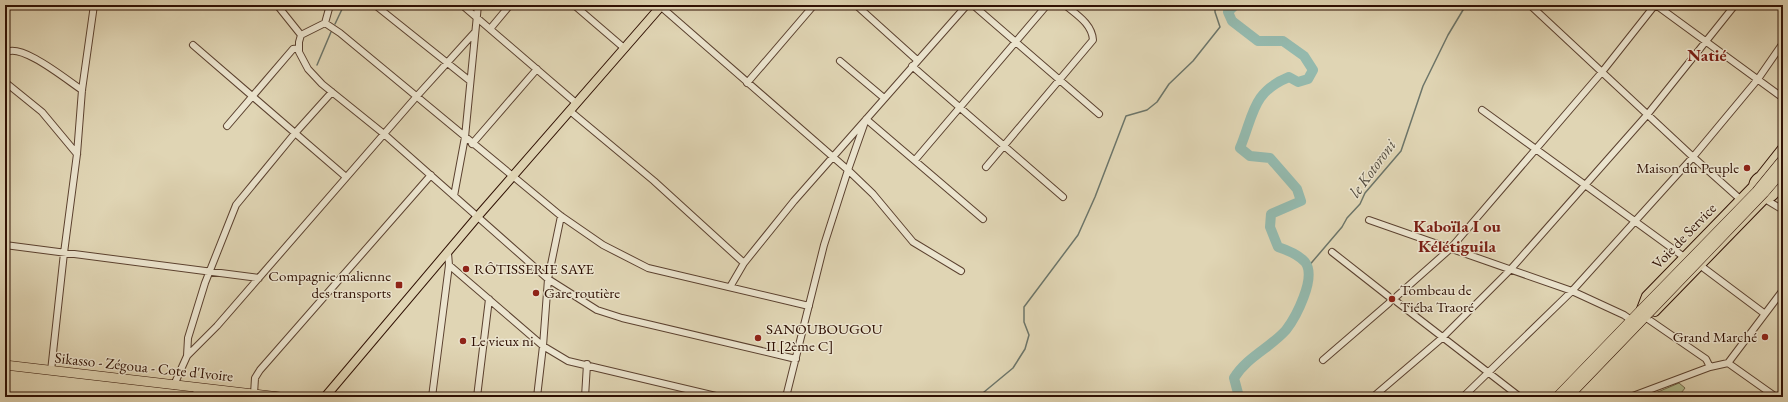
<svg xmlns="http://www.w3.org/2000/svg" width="1788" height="402" font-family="'EB Garamond',serif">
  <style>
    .green { fill: #b1bd8e; stroke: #706648 }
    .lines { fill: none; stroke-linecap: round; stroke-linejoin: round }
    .stream { stroke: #6c7569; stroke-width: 1.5 }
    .river { stroke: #94b9ad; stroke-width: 10 }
    .minor-casing { stroke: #5b412f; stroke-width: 8 }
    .major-casing { stroke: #2f1003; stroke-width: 10 }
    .highway-casing { stroke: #2f1003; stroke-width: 10 }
    .minor { stroke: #ebe4ce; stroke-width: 6 }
    .major { stroke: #e0d5b4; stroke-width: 8 }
    .highway { stroke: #e0d5b4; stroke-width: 9 }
    .highway-bridge-casing { stroke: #2f1003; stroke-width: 10; stroke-linecap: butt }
    .highway-bridge { stroke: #e0d5b4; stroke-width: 9 }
    .poi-dot { fill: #8f2418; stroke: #ebe4ce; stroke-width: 1.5 }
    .labels { text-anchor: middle; stroke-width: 3; stroke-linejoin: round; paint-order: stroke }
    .poi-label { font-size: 15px; fill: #2f1003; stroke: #ebe4ce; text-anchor: start }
    .street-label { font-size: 15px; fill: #2f1003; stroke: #ebe4ce }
    .water-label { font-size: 16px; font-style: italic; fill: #524b3e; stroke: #ebe4ce }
    .quarter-label { font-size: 17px; font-weight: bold; fill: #7a1f14; stroke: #ebe4ce }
  </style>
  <rect width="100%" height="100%" fill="#e0d5b4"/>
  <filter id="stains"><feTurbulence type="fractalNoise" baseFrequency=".005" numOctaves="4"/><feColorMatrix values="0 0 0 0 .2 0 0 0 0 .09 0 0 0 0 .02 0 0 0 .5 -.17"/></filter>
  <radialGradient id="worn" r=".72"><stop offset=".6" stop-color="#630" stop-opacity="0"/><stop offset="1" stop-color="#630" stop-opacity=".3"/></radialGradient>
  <path class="green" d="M1679 383 1685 388 1678 397H1646Z"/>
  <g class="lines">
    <path class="stream" d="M335 24 344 5
      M317 65 331 32
      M1307 268 1342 227 1347 218 1360 204 1365 193 1401 151 1423 86 1448 35 1466 5
      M978 397 1013 368 1025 349 1029 335 1024 322V307L1078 235 1095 197 1126 116 1147 110 1157 102 1169 84 1193 61 1220 27 1215 12V5"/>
    <path class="river" d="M1235 5 1228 12 1232 21 1258 41H1283L1304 56 1313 70 1308 79 1298 82 1289 77C1252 92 1254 114 1240 148L1250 156 1270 158 1297 189 1301 201 1271 214 1270 227 1278 247C1287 250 1298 254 1305 262 1317 277 1296 317 1286 330 1270 348 1247 357 1234 378L1239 397"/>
    <defs>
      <path id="minor" d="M277 5 301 35
        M330 5 325 23 301 35 299 42V52L308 69 322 84 384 134 548 279 597 310 622 318 796 359
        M375 5 470 81
        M462 5 576 103
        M574 5 624 48
        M659 5 848 170 873 194 913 242 961 271
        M856 5 917 60
        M973 5 1099 114
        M1530 5 1693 157 1740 199
        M1656 5 1783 98
        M325 23 340 33 561 216 603 245 648 268 809 306
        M490 29 510 5
        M193 45 346 177
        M5 53C20 41 68 81 82 90
        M840 61 884 98
        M912 66 1063 197
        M5 82 42 112 77 154
        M747 83 814 5
        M1482 110 1684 257
        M570 111 654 181 744 263
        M227 126 293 49 299 48
        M472 144 537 69
        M915 160 1047 5
        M986 167 1093 40C1092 24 1077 15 1065 5
        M1777 191 1783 197
        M454 196 465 137 478 5
        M1765 199 1783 210
        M1369 220 1572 291 1624 315 1631 320
        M5 245 259 278
        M1332 252 1388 296
        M449 265 543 346 568 361 720 397
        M1701 266 1765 314
        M730 287 744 263 794 201 967 5
        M1397 296 1450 249 1602 72 1655 5
        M1397 302 1520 397
        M1645 317 1706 359 1710 367
        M187 356 188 338 205 283 236 205 296 132 332 92
        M1323 360 1389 303
        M1728 363 1776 397
        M51 371 64 253 77 154 82 90 94 5
        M174 385 187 356 217 326 417 96 475 32
        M254 394 255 378 260 370 431 175
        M196 397 197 387
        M432 397 449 265 448 253
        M477 397 489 299
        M537 397 543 346 548 279 561 216
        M585 397 587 364
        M786 397 824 245 848 170 866 119 983 219
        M1373 397 1442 338 1510 270 1647 115 1735 5
        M1463 397 1572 291 1693 157 1758 79 1783 43
        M1630 397 1710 367 1728 363 1783 290"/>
      <path id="major" d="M1753 187a12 12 0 1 1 24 0a12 12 0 1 1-24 0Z
        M1760 176 1783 147
        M1641 309 1646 296 1753 186
        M1655 312 1765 199
        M325 397 478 216 662 5
        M1780 397 1783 393"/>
      <path id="highway" d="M5 365 280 397
        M1557 397 1641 310
        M1568 397 1647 315"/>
    </defs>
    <use href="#minor" class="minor-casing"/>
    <use href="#major" class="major-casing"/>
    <use href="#highway" class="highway-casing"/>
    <use href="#minor" class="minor"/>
    <use href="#major" class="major"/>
    <use href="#highway" class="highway"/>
    <defs>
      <path id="highway-bridge" d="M1641 310 1756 192 1783 159
        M1647 315 1764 193 1783 171"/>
    </defs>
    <use href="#highway-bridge" class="highway-bridge-casing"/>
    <use href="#highway-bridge" class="highway-bridge"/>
  </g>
  <g class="poi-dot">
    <circle cx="1747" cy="168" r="4"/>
    <circle cx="466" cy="269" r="4"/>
    <rect x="395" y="281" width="8" height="8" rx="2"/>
    <circle cx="536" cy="293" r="4"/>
    <circle cx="1392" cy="299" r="4"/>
    <circle cx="1765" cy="337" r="4"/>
    <circle cx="758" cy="338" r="4"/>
    <circle cx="463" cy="341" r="4"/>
  </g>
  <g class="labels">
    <g class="poi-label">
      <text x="1739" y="173" text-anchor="end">Maison du Peuple</text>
      <text x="474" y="274">RÔTISSERIE SAYE</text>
      <text x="391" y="281" text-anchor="end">Compagnie malienne<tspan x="391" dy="17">des transports</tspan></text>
      <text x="1400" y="295">Tombeau de<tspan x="1400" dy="17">Tiéba Traoré</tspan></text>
      <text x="544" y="298">Gare routière</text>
      <text x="766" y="334">SANOUBOUGOU<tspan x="766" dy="17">II [2ème C]</tspan></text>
      <text x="1757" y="342" text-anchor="end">Grand Marché</text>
      <text x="471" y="346">Le vieux ni</text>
    </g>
    <g class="street-label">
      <text transform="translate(1684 236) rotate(-46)" y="5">Voie de Service</text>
      <text transform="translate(144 367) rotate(6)" y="5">Sikasso - Zégoua - Cote d'Ivoire</text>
    </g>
    <g class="water-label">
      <text transform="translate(1372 168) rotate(-54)" y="6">le Kotoroni</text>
    </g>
    <g class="quarter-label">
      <text x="1707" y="61">Natié</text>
      <text x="1457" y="232">Kaboïla I ou<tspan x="1457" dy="20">Kélétiguila</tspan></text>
    </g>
  </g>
  <rect width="1788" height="402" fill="none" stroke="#e0d5b4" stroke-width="20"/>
  <rect x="6" y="6" width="1776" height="390" fill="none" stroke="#2f1003" stroke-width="2"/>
  <rect x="10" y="10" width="1768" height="382" fill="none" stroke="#2f1003"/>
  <rect width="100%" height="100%" filter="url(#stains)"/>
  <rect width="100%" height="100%" fill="url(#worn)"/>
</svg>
